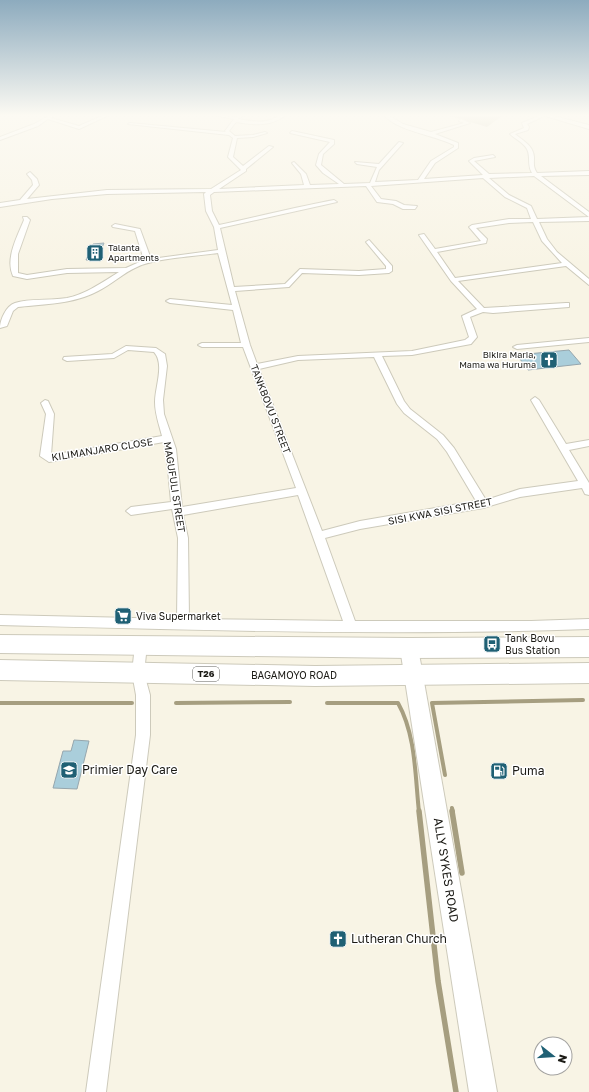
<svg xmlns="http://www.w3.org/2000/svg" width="589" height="1092" font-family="'Golos Text',sans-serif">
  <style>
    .green { fill: #c9c3ae }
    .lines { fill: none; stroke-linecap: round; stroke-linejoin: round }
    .stream-far1 { stroke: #a69e80; stroke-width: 4 }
    .stream { stroke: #a69e80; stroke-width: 5.5 }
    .building { fill: #aacedb; stroke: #96a6ad }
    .minor-casing { stroke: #cdcabb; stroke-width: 2 }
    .tertiary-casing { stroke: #cdcabb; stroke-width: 2 }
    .secondary-casing { stroke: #cdcabb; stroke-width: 2 }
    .trunk-casing { stroke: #cdcabb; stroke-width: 2 }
    .minor { fill: #fff; fill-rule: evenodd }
    .tertiary { fill: #fff; fill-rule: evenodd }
    .secondary { fill: #fff; fill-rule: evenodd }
    .trunk { fill: #fff; fill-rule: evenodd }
    .labels { text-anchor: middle; stroke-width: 3; stroke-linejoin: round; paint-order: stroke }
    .far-poi-label { font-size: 9px; fill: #1b1a15; stroke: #fff; text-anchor: start }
    .shield { fill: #fff; stroke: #5f5f5b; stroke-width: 1 }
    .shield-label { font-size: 9px; font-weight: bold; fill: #1b1a15 }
    .street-label { font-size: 10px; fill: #1b1a15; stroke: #fff }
    .poi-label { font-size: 10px; fill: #1b1a15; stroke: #fff; text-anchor: start }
    .near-poi-label { font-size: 12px; fill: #1b1a15; stroke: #fff; text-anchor: start }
    .near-street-label { font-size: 12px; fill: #1b1a15; stroke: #fff }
  </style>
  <rect width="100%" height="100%" fill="#f8f4e5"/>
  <path class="green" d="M447 115H503L487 127Z"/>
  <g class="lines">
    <path class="stream-far1" d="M0 703H132
      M176 703 290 702
      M327 703H398C416 735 415 776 419 812
      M445 775 432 703 583 700
      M452 808 453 812"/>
    <path class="stream" d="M419 811 438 981 456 1092
      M452 811 462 873"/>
  </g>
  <path class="building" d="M104 243 97 260H86L93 244Z
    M569 350 581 364 528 370 517 355Z
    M74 740 89 741 77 789 53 788 63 751H71Z"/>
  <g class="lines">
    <defs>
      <path id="minor" d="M50 115H54L51 118 79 126 104 115H109L79 129 48 119 38 126 0 140V137L34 124Z
        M213 115 236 117 244 115 238 119C248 121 260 123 270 120 276 118 280 114 285 115 272 127 253 125 236 122L229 131 235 136 253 135 265 132 267 133 253 137 237 138 233 157 243 166 269 146 273 147 246 169V171L219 189 304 185 301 174 292 163 294 162 306 174 310 185 339 184 323 173 316 165 319 154 330 142 290 133 292 131 334 140V144L323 154 321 165 344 184 370 183 377 167 357 164 355 162 379 164 399 142 403 143 379 170 375 182 418 180 431 161 454 147V145C434 135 397 131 384 115H388L403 124 431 132 464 123 459 121 461 119 470 123 435 134 458 143V148L435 163 424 179 483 175 469 161 474 158 493 155 495 157 474 161 489 174 532 173C527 165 531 157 527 149 523 142 515 139 510 134L524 128 522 123 541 115H546L527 124 529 127 528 130 515 134C523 141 533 145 534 157 534 164 533 167 537 173L589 171V175L541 176 589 212V217L534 176 489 178 509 195 531 206 537 219 589 217V221L539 222 547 239 557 252 589 279V285L566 266 458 281 484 308 566 303H569V307L493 313 483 312 470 317 477 337 471 344 412 355 382 356 404 401 410 409 443 435 454 448 486 500 520 489 578 481 531 400 535 397 539 400 566 444 589 440V446L569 450 589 483V495L585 494 582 488 520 497 483 508 360 529 325 538 355 621H531L589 619V629C393 636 196 630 0 625V615L177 619 178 538 172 509 131 515 126 511 131 507 171 502 166 449 164 442 49 462 40 456 46 414 41 403 45 400 48 401 54 414 51 455 162 436C159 424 155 414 155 402 155 387 165 364 154 352L128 350 114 358 67 361 63 359 64 357 112 354 126 346 156 348 165 354 167 366 163 400 164 414 176 449 182 507 296 488 243 347H202L198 345 202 343H241L233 310 170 303 166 301 170 299 232 305 218 253C198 256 155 258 137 267 123 273 112 284 98 291 74 304 45 304 18 307L13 311 7 326 0 328C0 320 6 306 15 303 30 298 50 301 67 298 86 294 103 282 119 272L67 273 27 279 13 276C5 259 17 237 24 220L23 217H27L30 220 18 254V273L27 275 67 269 126 268 144 260 135 231 113 227 112 226 115 224 140 229 151 259 218 250 214 227 206 211 204 194 206 192 107 194 52 199 0 207V203L20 200 33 185 32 180 27 174 30 172 37 179 39 185 27 199 107 190 211 189 241 170 228 157 233 138 229 135 128 124 130 123 226 132 225 131 234 119ZM483 178 505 197 527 208 531 219H509L472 225 469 227 481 241 435 249 424 234 419 235 451 281 477 309 462 316 469 337 465 340 412 351 298 356 257 364 250 345 235 291 289 287 302 273 359 275 389 273 392 271V266L369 240 366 242 386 266V269L359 271 300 269 285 284 234 287 220 228 337 202 334 200C295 207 258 217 219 225L212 211 210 195 214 192 366 186 377 202 393 204 403 209H415L417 206 404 205 396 201 381 199 371 186ZM533 222 542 241 562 263 455 278 437 252 486 243 487 239 476 228 509 223ZM374 357 397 404 404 413 437 439 447 452 476 501 360 521 322 531 259 369 298 360ZM298 495 343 621 189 619 188 538 183 515Z
        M589 338V342L517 349 513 347 517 345Z
        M141 640 145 641 147 645 144 673 150 695V735L106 1092H86L136 735V695L132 673 135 645 137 641Z"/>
      <path id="tertiary" d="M542 115H550L589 125V129Z"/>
      <path id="secondary" d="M409 640 415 642 418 648 497 1092H469L400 648 403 642Z"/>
      <path id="trunk" d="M0 635 409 638 589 637V657L409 658 0 653Z
        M0 660 315 666 589 663V683L315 686 0 680Z"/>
    </defs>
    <use href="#minor" class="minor-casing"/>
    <use href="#tertiary" class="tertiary-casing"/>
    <use href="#secondary" class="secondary-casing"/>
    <use href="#trunk" class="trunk-casing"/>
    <use href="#minor" class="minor"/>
    <use href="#tertiary" class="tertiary"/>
    <use href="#secondary" class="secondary"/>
    <use href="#trunk" class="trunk"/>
  </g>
  <linearGradient id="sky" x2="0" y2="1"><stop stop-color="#8dabbe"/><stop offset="0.43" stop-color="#fcfaf3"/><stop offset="1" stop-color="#fcfaf3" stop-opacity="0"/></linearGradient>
  <rect width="589" height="268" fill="url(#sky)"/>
  <defs>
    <symbol id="building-square" viewBox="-11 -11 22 22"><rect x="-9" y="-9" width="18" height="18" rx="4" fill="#1f6074" stroke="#fff"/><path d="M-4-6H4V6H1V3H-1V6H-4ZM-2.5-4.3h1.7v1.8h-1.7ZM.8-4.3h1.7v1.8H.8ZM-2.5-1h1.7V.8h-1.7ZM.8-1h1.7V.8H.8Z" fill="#fff"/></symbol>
    <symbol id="church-square" viewBox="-11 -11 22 22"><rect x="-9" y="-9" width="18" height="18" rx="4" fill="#1f6074" stroke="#fff"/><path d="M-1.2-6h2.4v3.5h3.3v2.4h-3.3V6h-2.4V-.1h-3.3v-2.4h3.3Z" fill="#fff"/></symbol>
    <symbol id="supermarket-square" viewBox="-11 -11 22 22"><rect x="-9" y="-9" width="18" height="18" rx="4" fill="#1f6074" stroke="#fff"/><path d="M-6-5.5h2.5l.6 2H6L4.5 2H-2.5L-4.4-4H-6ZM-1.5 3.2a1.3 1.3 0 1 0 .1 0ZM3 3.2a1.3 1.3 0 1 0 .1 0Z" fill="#fff"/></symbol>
    <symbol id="bus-square" viewBox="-11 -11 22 22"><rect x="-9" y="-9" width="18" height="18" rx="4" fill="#1f6074" stroke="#fff"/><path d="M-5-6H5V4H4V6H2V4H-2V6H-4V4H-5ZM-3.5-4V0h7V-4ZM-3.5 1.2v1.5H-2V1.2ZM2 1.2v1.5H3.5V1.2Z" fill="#fff"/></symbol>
    <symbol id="school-square" viewBox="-11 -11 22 22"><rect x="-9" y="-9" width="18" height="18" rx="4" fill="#1f6074" stroke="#fff"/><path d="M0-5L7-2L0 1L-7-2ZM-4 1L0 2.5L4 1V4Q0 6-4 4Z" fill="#fff"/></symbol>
    <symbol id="fuel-square" viewBox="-11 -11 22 22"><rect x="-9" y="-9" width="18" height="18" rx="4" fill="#1f6074" stroke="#fff"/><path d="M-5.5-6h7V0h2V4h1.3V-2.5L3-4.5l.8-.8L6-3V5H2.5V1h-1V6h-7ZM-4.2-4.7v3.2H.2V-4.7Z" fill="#fff"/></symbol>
  </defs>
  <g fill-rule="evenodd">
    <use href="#building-square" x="85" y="243" width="20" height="20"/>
    <use href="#church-square" x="539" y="350" width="20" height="20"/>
    <use href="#supermarket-square" x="113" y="606" width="20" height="20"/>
    <use href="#bus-square" x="482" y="634" width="20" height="20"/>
    <use href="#school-square" x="59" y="760" width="20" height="20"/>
    <use href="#fuel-square" x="489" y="761" width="20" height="20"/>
    <use href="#church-square" x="328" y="929" width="20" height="20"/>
  </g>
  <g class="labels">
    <g class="far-poi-label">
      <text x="108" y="251">Talanta<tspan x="108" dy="10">Apartments</tspan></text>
      <text x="536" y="358" text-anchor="end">Bikira Maria,<tspan x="536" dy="10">Mama wa Huruma</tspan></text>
    </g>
    <rect class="shield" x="193" y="667" width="26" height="14" rx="3"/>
    <g class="shield-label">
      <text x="206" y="677">T26</text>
    </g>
    <g class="street-label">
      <text transform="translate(271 409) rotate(69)" y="4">TANKBOVU STREET</text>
      <text transform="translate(102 449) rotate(-9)" y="4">KILIMANJARO CLOSE</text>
      <text transform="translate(175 487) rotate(81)" y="4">MAGUFULI STREET</text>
      <text transform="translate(440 511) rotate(-11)" y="4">SISI KWA SISI STREET</text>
      <text x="294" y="679">BAGAMOYO ROAD</text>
    </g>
    <g class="poi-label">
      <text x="136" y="620">Viva Supermarket</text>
      <text x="505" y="642">Tank Bovu<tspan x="505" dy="12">Bus Station</tspan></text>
    </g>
    <g class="near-poi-label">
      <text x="82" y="774">Primier Day Care</text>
      <text x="512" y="775">Puma</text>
      <text x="351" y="943">Lutheran Church</text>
    </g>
    <g class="near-street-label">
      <text transform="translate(446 870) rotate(81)" y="4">ALLY SYKES ROAD</text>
    </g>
  </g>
  <g transform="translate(553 1056) rotate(107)"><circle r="19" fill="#ffffff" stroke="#a4a3a1"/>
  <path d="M0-3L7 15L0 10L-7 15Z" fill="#1f6074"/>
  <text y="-6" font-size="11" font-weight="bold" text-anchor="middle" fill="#1b1a15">N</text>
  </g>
</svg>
